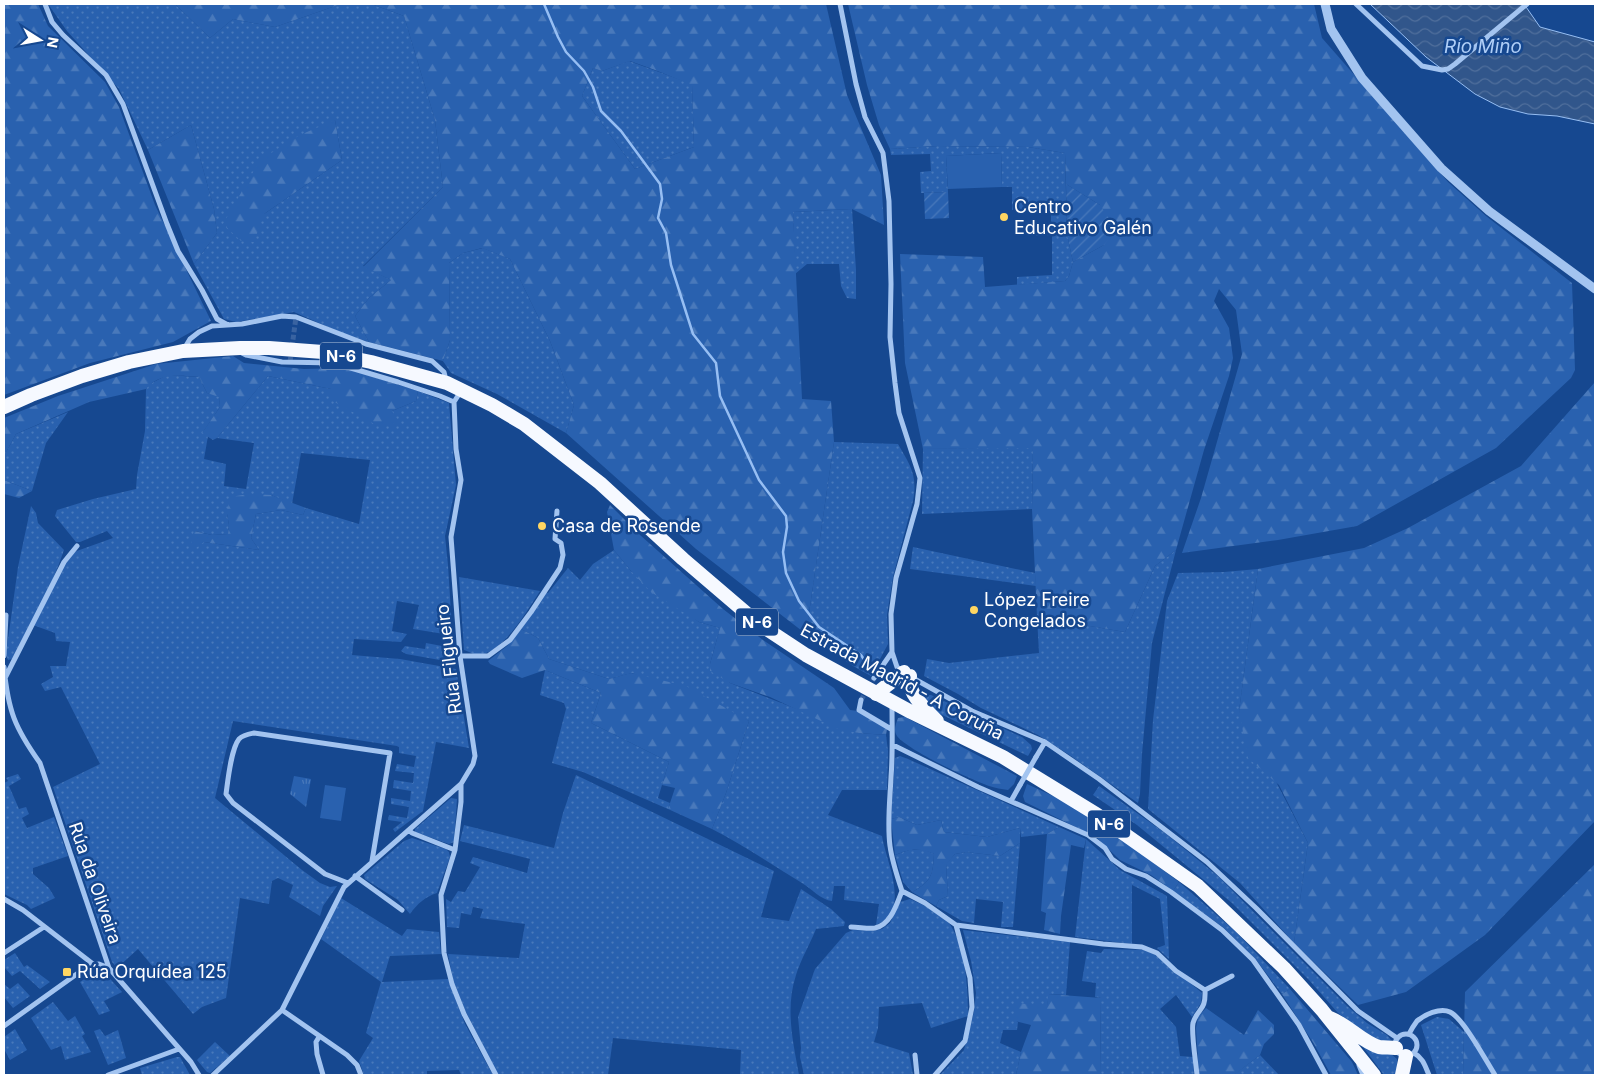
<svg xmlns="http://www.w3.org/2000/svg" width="1599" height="1079" font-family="Inter,sans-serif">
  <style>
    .grass { fill: url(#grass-dots); fill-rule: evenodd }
    .forest { fill: url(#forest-firs); fill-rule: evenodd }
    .park { fill: url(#park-tufts) }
    .garden { fill: url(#garden-furrows) }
    .pitch { fill: #2961af }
    .water { fill: url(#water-waves); stroke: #96bef3 }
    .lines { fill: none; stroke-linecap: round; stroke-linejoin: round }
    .stream { stroke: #96bef3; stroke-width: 2.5 }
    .minor-tunnel { stroke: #3963a1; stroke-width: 5; stroke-dasharray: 5 2.5; stroke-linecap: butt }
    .minor { stroke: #a3c4f0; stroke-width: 5 }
    .tertiary { stroke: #a3c4f0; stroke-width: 9 }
    .trunk { stroke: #f6f9ff; stroke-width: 14 }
    .minor-bridge { stroke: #a3c4f0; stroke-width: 5 }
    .poi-dot { fill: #ffd662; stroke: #164890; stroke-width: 2 }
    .labels { text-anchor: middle; stroke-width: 5; stroke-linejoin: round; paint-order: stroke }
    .shield { fill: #164890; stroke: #b9c8de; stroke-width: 1 }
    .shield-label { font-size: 16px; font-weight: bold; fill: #fff }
    .poi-label { font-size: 18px; fill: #fff; stroke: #164890; text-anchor: start }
    .street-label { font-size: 18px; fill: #fff; stroke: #164890 }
    .water-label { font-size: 19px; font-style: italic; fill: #afcef7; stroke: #164890 }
  </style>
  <defs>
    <pattern id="grass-dots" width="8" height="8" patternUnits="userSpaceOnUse" patternTransform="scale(1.25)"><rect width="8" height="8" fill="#2961af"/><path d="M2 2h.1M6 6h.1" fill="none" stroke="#4979bb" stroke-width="1.8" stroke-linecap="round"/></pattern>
    <pattern id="forest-firs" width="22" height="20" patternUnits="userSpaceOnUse" patternTransform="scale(1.25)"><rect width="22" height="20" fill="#2961af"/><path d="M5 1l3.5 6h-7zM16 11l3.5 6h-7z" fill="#4979bb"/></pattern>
    <pattern id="park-tufts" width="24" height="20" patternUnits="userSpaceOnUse" patternTransform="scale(1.25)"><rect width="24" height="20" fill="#2961af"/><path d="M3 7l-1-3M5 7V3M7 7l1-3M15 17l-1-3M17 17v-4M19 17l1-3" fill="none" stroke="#4979bb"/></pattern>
    <pattern id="garden-furrows" width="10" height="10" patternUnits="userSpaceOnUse" patternTransform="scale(1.25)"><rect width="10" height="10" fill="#2961af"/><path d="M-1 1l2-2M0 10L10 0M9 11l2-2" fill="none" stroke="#4979bb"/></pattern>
    <pattern id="water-waves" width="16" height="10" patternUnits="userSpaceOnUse" patternTransform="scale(1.25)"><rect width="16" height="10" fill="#31568b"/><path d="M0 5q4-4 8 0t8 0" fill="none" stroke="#506f9c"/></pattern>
  </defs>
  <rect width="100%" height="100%" fill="#164890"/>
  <path class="grass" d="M48 4H171L176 5 210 38 233 19 275 27 341 4 374 5 404 16 435 120 443 187 363 266 391 280 369 298 355 316 369 342 346 335 294 312 236 322 224 319 194 264 217 233 214 209 191 125 148 150 119 89 67 31ZM335 120 342 160 264 214Z
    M629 61 692 84 694 147 635 169 582 96 593 68 602 71Z
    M938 146 1028 147 1065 153 1067 234 1073 262 1069 276 1065 281 1017 285V277L1052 275V235L1035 236 1051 223V208L1012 210V187H1002L1001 153 946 156 948 192 921 193 920 172 931 171 930 154 891 155 890 149Z
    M852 209 856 270V299L847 298 841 286 839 264H807L795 274 793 212Z
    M483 248 510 259 550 341 574 405 566 433 497 394 451 373 443 361 450 340 449 263 463 253Z
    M167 375 199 377 207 393 219 396 220 407 203 432 208 436 204 459 226 464 224 486 246 489 254 443 217 438 268 376 331 389 392 411 416 401 418 391 449 403 456 485 445 536 448 565 454 661 451 662 406 654 401 651 405 646 425 649 426 643 442 646 444 634 413 629 419 605 397 601 392 631 407 634 401 642 354 639 352 655 400 659 456 669 469 748 436 742 423 811 395 832 393 829 402 822 388 820 389 815 407 818 409 807 391 804V798L410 801 411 791 393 788 394 780 413 783 414 773 395 771 397 764 414 767 416 756 399 753V747L397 746 233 721 215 798 302 870 320 883 330 887 337 886 323 906 320 916 289 897 293 885 278 878 272 881 269 904 240 898 226 998 202 1007 193 1014 138 949 117 968 112 962 53 787 100 764 61 687 45 691 41 684 53 677 50 666H66L70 642 56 641 55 633 33 625 65 562 74 552 113 538 107 531 80 542H76L55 516 57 510 93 499 136 489 137 475 145 431 146 389 148 385ZM301 453 370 460 359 524 306 508 303 515 281 510 256 514 251 538 259 550 204 542 195 531 212 535 228 534 229 525 227 514 271 495 292 504Z
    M68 412 46 443 32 491 4 480V456L16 434Z
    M834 442 898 444C910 465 918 475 913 501L893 577 887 615 888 644 871 676 853 666 806 634Z
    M1033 447 1032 509 922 514 923 449Z
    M31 506 36 513 38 523 64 550C52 587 30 624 12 659L8 660 6 654 18 567Z
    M913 547 1035 573 1036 586 910 569Z
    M614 550 631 571 699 622 720 628 710 664 730 683 859 733 886 735 888 751 887 790H842L828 815 882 836C886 862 912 911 876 925L879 904 844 900 845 886H834L832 901C821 900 812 889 802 883 773 865 743 845 712 829L726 793 749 721 632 673 609 679 549 659 538 638 521 629 545 592 548 593 568 568 580 580 593 564Z
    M1176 550 1152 643 1142 754 1140 794 1138 803 1068 754 1038 735 981 708 958 694 924 676 927 659 949 663 1039 653 1037 617 1125 632 1155 566Z
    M1258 569 1239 711 1308 843 1294 943 1240 883 1148 809 1153 720 1167 601 1178 573 1224 572Z
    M459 577 540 591C528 609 503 654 478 655 474 655 468 651 464 650Z
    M545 670 601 693 591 723 669 762 658 798 670 803 668 809 583 772 552 763 566 709 564 703 540 695Z
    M919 695H931L1022 737 1031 745 1032 749 1028 756 936 712Z
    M900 756 908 759 1059 827 1047 834 1021 837 1020 828 987 837 944 832 941 820 917 825 899 817 891 819 895 758Z
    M18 774 21 779 9 786 19 809 26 807 29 814 22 818 27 828 54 817 68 856 33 868V874L49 888 55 898 31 909 27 905 4 894V783L8 781 6 778Z
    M576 775 774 871 761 917 789 921 801 889 831 909 845 922 844 926 816 929C810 944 801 959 796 975 785 1009 793 1041 799 1075H740L741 1050 613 1038 608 1075H498L465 1010 453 980 448 954 519 958 525 924 480 918 483 909 473 907 471 915 461 913 459 928 447 927 446 899 451 902 458 891 465 892 480 867 470 863 473 857 527 873 530 859 460 841 464 825 554 848 563 813Z
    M1099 786 1165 833 1219 877 1347 1006 1367 1023 1387 1035 1391 1040 1386 1043 1369 1036 1338 1013 1309 980 1232 903 1137 825 1093 795Z
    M451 798 457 799 454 842 449 844 415 832V829Z
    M412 838 446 849 449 852 450 857 437 893C425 897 418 903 410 914L398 900 365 879 364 875 404 841Z
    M1086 839 1120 870 1167 896 1169 959 1157 948 1165 945 1160 899 1132 885V944L1075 937Z
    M1020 843 1013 927H1001L1003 902 976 899 974 923 962 921 936 906 939 900 948 896 946 864 955 854 966 852 1000 856Z
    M923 849 934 854C933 875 931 882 912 892L903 882 895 855 909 850Z
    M1179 882 1235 931 1290 989 1282 994 1257 961 1224 928 1173 891Z
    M341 898 402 936 407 929 439 932 441 954 390 956 382 982 448 979 465 1024 493 1075H461L459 1070 427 1071V1075H364L359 1061 373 1038 366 1033 381 982 321 939Z
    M910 899C922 904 945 915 951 926 966 950 968 989 968 1016L931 1028 922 1003 879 1007 878 1028 874 1042 909 1053 913 1075H804L800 1057 801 1048 798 1017 815 969 846 933 853 930 874 931 882 929 890 923 900 902Z
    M963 930 1070 942 1066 995 1049 994 1047 1006 1015 1020 1018 1022 1017 1030H1003L1000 1043 1021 1052 1016 1075H940L964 1050 974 1012 976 993 971 961Z
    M1104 949 1144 950 1158 956 1202 993 1201 1003 1192 1017 1176 995 1160 1009 1176 1027 1180 1056 1193 1057 1194 1075H1100L1101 998 1095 997 1096 983 1082 981 1087 951 1101 953Z
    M15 953 24 967 27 965 50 982 40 989 20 971 12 976 4 967V960Z
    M98 970 103 971 122 992 104 1001 110 1011 99 1015 80 982Z
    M18 983 30 996 13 1008 4 997V984L10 989Z
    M53 1002 68 1021 75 1016 85 1034 82 1036 91 1052 65 1060 61 1046 51 1050 31 1018Z
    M1437 1017 1449 1019 1464 1032 1463 1075H1437L1421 1025Z
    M15 1029 27 1050 10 1060 4 1049V1037Z
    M100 1029 105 1036 118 1030 126 1058 108 1065 94 1031Z
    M1358 1040 1391 1054 1397 1059V1075H1384Z
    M215 1042 230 1056 210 1073 207 1072 197 1060Z
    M1260 1055 1279 1075H1234L1236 1073Z
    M177 1057H180L190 1075H142L140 1068Z"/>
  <path class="forest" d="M4 4H38L48 26 105 82 119 107 155 205 211 321 173 342 90 363 4 395Z
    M171 4H341L275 27 233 19 210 38 176 5Z
    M358 4H826L847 95 881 175 884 225 852 209 793 212 802 399 831 401 834 442 806 634 696 549 566 433 574 405 550 341 510 259 482 248 463 253 449 263 450 340 443 361 369 342 355 316 369 298 391 280 363 267 443 187 435 120 404 16 374 5ZM630 61 655 70 692 85 694 147 635 169 582 96 593 68 602 71Z
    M848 4H1314L1322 38 1448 182 1486 216 1572 283 1575 370 1571 378 1496 448 1357 526 1278 540 1182 553 1201 498 1242 354 1236 310 1219 289 1214 301 1229 328 1233 358 1229 376 1204 450 1176 550 1155 566 1125 632 1037 617 1032 509 1033 448 923 449 905 363 900 254 983 257 985 287 1065 281 1069 276 1073 262 1104 245 1100 205 1066 184 1065 153 1028 147 938 146 890 149 879 125 867 85Z
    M335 120 342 160 264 214 254 242 241 241 223 224 260 160 300 135Z
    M191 125 214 209 217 233 194 264 148 150Z
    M233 356 244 363 304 369 345 368 418 391 416 401 392 411 397 419 392 426H378L329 399 331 389 268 376 217 438 213 440 202 433 220 407 219 397 207 393 199 377C180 376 160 372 146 389L89 402 16 434 4 456V418L58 396 156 364Z
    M1595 382V821L1485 935 1406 992 1358 1005 1294 943 1308 843 1279 785 1248 758 1239 711 1258 569 1364 548 1408 528 1521 466Z
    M4 480 32 491 19 498 4 494Z
    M249 494 271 495 306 508 303 515 281 510 256 514 251 538 259 550 204 542 189 553 194 531 212 535 228 534 229 525 227 514 230 497Z
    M610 505 640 535 723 609 763 640 834 688 850 710 858 711 887 729 886 735 859 733 838 729 770 697 730 683 710 671V664L720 628 699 622 651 592 631 571 614 550 607 512Z
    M521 629 538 638 549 659 609 679 631 673 686 686 749 721 726 793 712 829 668 809 675 788 662 785 669 762 591 723 601 693 545 670 522 678 490 664 488 661 507 646Z
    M905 717 1017 776 1014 784 1008 790C1002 789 995 788 989 786 970 779 909 751 897 736 893 730 896 724 898 718Z
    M1027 784 1064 801 1100 823 1179 882 1173 891 1151 875 1120 860 1096 837 1025 802 1023 796Z
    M899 817 917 825 941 820 944 832 987 837 1020 828V843L1000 856 966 852 955 854 946 865 948 896 939 900 936 906 912 892C931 882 933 875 934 854 918 847 911 849 895 855L891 819Z
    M1059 827 1086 839 1084 848 1071 845 1061 916 1060 934 1044 930 1046 913 1041 911 1047 834Z
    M1595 864V1075H1463L1465 992Z
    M1290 989 1352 1062 1358 1075H1331L1314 1044 1282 994Z
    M1048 994 1101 998 1100 1075H1016L1021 1052 1031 1025 1015 1021 1016 1003 1047 1006Z
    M1206 1008 1244 1035 1258 1010 1274 1025V1034L1264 1044 1260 1055 1234 1075H1199L1196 1028 1198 1017Z"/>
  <path class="park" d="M294 776 311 779 306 807 290 794Z"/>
  <path class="garden" d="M1066 184 1100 205 1116 229 1104 245 1073 262 1067 234Z
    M948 192 949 218 925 219 924 193Z"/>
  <path class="pitch" d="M1001 153 1002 187 948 189 946 156Z
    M325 785 346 788 341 821 320 818Z"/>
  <path class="water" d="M1370 4H1524L1540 27 1595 42V124L1557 116 1528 114 1500 107 1475 94 1426 57Z"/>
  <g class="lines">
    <path class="stream" d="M544 4 558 37 566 52 584 71 593 87 601 111 621 131 660 184 662 199 658 218 666 233 671 265 693 334 716 363 720 396 759 480 786 516 787 527 783 552 786 573 799 601 819 627 861 655 867 664"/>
    <path class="minor-tunnel" d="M290 362 296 317
      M861 700 874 678"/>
    <path class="minor" d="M45 4 52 22 63 35 106 75 123 104 167 224 178 251 202 290 217 319 228 325
      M840 4 856 84 865 117 883 153 889 201 891 284 890 337 895 383 899 413 920 478 917 504 896 578 891 614 892 652 897 667 902 671
      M1356 4 1422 66 1442 70 1448 69 1455 64 1527 4
      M184 349 190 339 199 332 212 326 242 324 282 316 296 317 366 344 432 361 444 372 446 380
      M240 352 246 355 282 362 334 363 398 382 440 396 454 402
      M4 656 6 615
      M460 656H488L510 640 531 612 560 568 563 555 561 543 555 539 557 511
      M4 667C8 711 15 728 40 763L109 968 191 1062 199 1075
      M911 677 972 711 1045 742 1099 779 1207 862 1256 908 1358 1011 1397 1038
      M5 678 64 562 77 546
      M874 678 892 652
      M861 700 859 710 891 729
      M892 704C892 729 893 753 891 777 890 800 887 823 890 846 892 861 897 876 902 891L925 903 956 925 970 978 972 1007 965 1041 935 1075
      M893 745 978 787 1088 835 1105 848 1112 859 1126 869 1146 876 1171 892 1222 930 1253 960 1299 1025 1326 1075
      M1036 757 1045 742
      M461 784V802L455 850 441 895 444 953 452 984 464 1014 496 1075
      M1011 801 1020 785
      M409 830 412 833 455 850
      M355 876 402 910
      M348 883 325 874 233 803 226 794C228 780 231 749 239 739 243 735 249 734 254 733L390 753 372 861
      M4 899 23 910 93 964
      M956 925 1103 944 1142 947 1157 953 1176 971 1205 990C1206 1012 1198 1007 1193 1023 1191 1033 1196 1063 1197 1075
      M851 927C859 927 868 929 875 928 891 925 897 903 902 891
      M4 953 44 927
      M1205 990 1232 976
      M282 1010 347 1055 357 1065 361 1075
      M4 1026 88 966 99 964 109 968
      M1409 1034C1411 1030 1414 1025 1417 1021 1424 1015 1440 1007 1450 1012 1464 1019 1486 1061 1495 1075
      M1395 1045a11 11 0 1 1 22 0a11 11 0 1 1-22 0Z
      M319 1037 316 1042 317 1054 323 1075
      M1414 1053C1423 1058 1425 1066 1429 1075
      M915 1055 917 1075
      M1359 1065 1363 1075
      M108 1075 179 1049
      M213 1075 282 1010 344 887 461 784 473 764 475 756 460 656 451 537 461 480 456 449 454 402 461 391"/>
    <path class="tertiary" d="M1325 4 1331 29 1362 78 1441 168 1489 211 1595 289"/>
    <path class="trunk" d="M4 407 31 395 82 376 129 362 183 351 240 348H269L323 352 371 362 447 383 492 405 524 424 600 483 683 559 759 624 806 655 911 712 1003 757 1096 814 1198 886 1284 968 1322 1010 1374 1075
      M910 676C905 691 927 711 937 721
      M876 694 904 672
      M1330 1018C1348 1025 1362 1042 1379 1047 1385 1048 1390 1047 1396 1048
      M1402 1075 1406 1056"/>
    <path class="minor-bridge" d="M1020 785 1036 757"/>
  </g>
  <g class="poi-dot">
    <circle cx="1004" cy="217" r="5"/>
    <circle cx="542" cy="526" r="5"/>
    <circle cx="974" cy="610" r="5"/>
    <rect x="62" y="967" width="10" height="10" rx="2.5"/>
  </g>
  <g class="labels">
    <g class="shield">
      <rect x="320" y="342.5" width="42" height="27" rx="4"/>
      <rect x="736" y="608.5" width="42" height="27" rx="4"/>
      <rect x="1088" y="810.5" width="42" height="27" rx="4"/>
    </g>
    <g class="shield-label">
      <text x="341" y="362">N-6</text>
      <text x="757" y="628">N-6</text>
      <text x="1109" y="830">N-6</text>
    </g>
    <g class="poi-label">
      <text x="1014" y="213">Centro<tspan x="1014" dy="21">Educativo Galén</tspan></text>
      <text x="552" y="532">Casa de Rosende</text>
      <text x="984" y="606">López Freire<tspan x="984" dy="21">Congelados</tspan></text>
      <text x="77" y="978">Rúa Orquídea 125</text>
    </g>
    <g class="street-label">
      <text transform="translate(449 659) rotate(-97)" y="6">Rúa Filgueiro</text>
      <text transform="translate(902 682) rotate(28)" y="6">Estrada Madrid - A Coruña</text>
      <text transform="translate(95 883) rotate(71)" y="6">Rúa da Oliveira</text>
    </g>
    <g class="water-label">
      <text x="1483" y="53">Río Miño</text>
    </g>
  </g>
  <rect width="1599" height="1079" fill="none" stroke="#ffffff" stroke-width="10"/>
  <g transform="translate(40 40) rotate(101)" stroke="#164890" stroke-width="4" paint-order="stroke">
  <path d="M0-4L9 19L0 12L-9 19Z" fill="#ffffff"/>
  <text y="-8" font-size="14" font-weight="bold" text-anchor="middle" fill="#ffffff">N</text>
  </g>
</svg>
